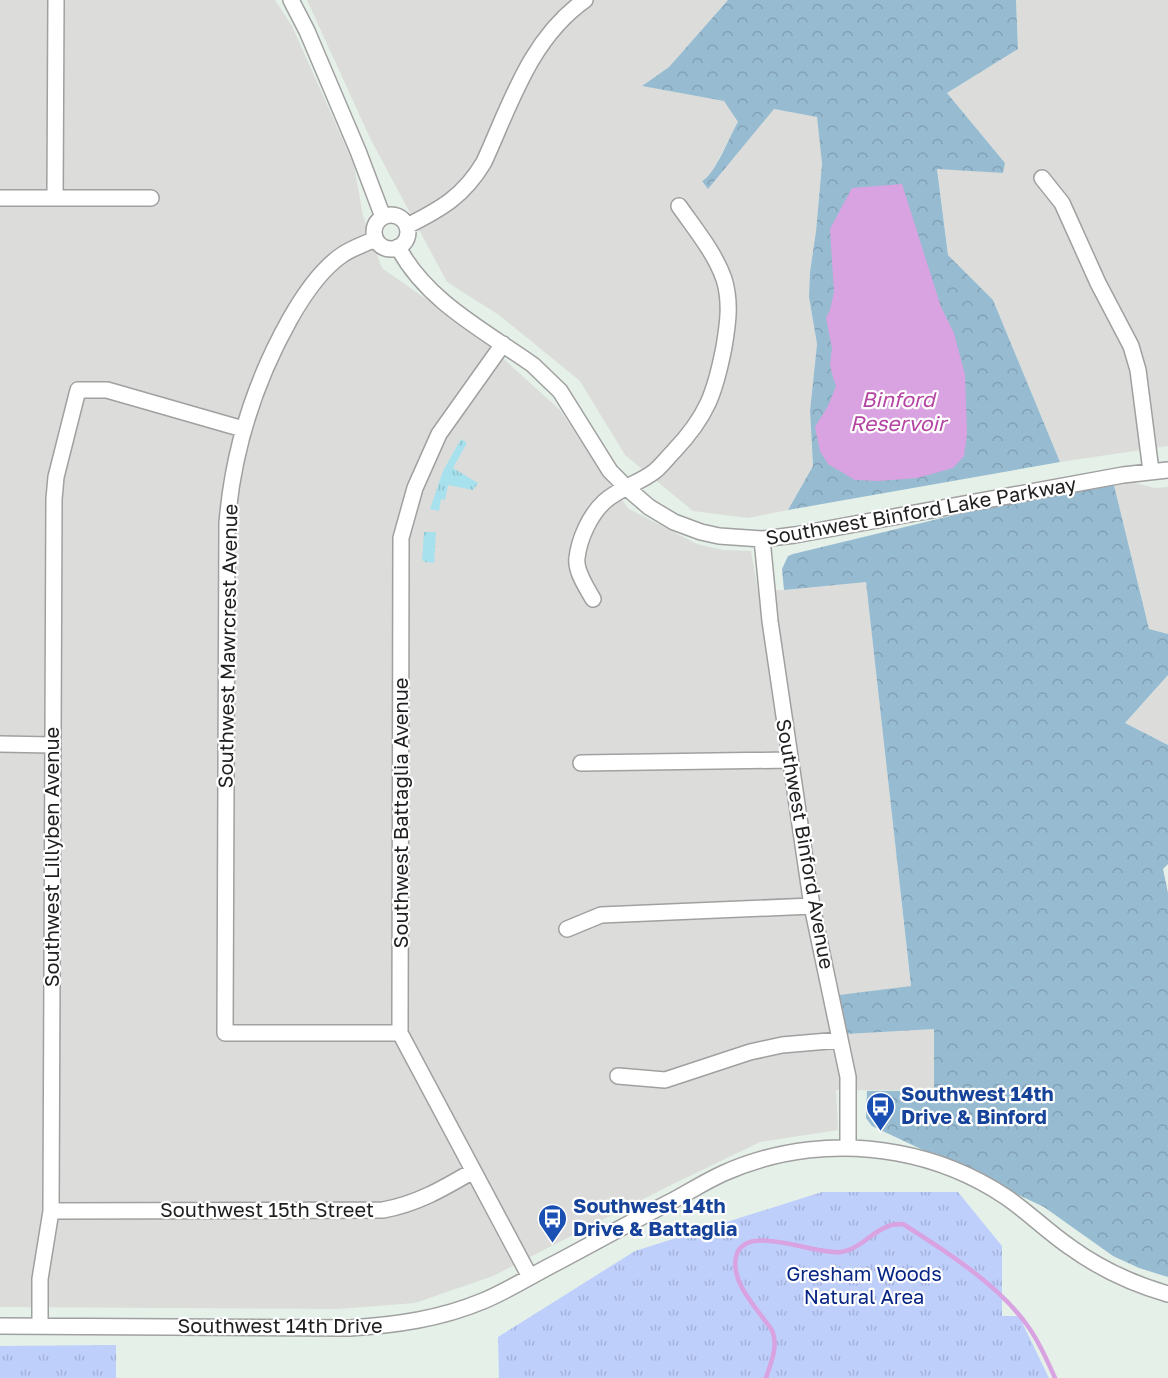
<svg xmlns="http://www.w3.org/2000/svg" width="1168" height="1378" font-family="'Golos Text',sans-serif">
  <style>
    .residential { fill: #dcdddb }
    .grass { fill: url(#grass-tufts) }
    .forest { fill: url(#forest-crowns) }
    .park { fill: url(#park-tufts) }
    .water { fill: #d9a2e0 }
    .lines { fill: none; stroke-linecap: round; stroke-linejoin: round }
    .stream { stroke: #d9a2e0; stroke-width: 4.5 }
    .minor-casing { stroke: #a0a0a0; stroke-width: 18 }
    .minor { stroke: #fff; stroke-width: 15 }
    .labels { text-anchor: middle; stroke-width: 4.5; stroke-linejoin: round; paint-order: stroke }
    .street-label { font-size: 20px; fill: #1f1f1f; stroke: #fff }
    .transit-label { font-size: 20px; font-weight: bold; fill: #164399; stroke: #fff; text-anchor: start }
    .park-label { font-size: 20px; fill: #062584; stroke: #fff }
    .water-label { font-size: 21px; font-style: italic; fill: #b445a2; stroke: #fff }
  </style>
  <defs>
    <pattern id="grass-tufts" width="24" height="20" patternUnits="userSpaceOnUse" patternTransform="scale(1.5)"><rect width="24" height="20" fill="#a7e1ed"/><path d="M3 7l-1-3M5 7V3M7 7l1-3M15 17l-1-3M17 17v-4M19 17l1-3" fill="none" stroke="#8fc1cb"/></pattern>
    <pattern id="forest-crowns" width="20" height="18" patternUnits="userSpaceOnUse" patternTransform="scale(1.5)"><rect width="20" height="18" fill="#97bcd2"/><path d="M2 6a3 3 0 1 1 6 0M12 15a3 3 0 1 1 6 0" fill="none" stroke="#82a1b4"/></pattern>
    <pattern id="park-tufts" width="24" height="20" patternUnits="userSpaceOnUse" patternTransform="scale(1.5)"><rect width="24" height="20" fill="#bfcffc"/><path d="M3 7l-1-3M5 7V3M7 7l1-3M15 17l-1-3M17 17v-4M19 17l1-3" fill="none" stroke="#a4b1d8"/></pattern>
  </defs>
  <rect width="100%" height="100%" fill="#e4f0e8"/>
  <path class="residential" d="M0 0H275L292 26 354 165 363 216 382 268 476 334 560 410 603 475 629 509 697 544 723 550 751 551 758 591 784 590 866 581 911 987 831 996 846 1034 934 1028V1091L836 1090 838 1130 760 1142 671 1185 493 1276 415 1303 338 1309 0 1307Z
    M307 0H728L669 67 642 86 724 100 738 122 714 168 707 179 702 181 706 185 774 109 817 116 822 164 816 231 810 272 809 297 817 344 810 411 813 467 788 510 748 518 693 511 625 455 580 381 499 315 447 282 370 138Z
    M1016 0H1168V446L1060 462 993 300 948 255 937 168 1003 173 1005 163 947 93 1018 49Z
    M1112 477 1155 488 1168 487V634L1149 629Z
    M1168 675V745L1125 723Z"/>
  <path class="grass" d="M461 439 467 443 453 468 478 483 473 490 448 485 445 500 441 499 439 511 430 509 443 471Z
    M424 532H436L434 563 425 562 422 560Z"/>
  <path class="forest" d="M728 0H1016L1018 49 947 93 1005 163 1003 173 937 169 948 255 993 300 1060 462 788 510 813 466 810 411 817 344 809 297 810 272 816 231 822 164 817 117 774 109 708 189 702 181C715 175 730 135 738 122L724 101 642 86 669 67Z
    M1112 477 1149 629 1168 634V675L1125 723 1168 745V864L1163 869 1168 893V1277L1139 1268 1113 1256 1044 1207 872 1126 866 1118 867 1091H934V1029L846 1034 831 996 911 986 866 582 784 590 782 569 788 556 793 554Z"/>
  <path class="park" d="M822 1192H958L1002 1246V1316H1019L1049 1378H499L498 1337 635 1251Z
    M116 1345V1378H0V1346Z"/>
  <path class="water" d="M902 184 941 307 954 333 965 375 967 434 964 456 953 468 917 478 879 481 855 480 828 464 820 451 815 427 828 406 836 386 832 374 830 364 832 348 826 318 830 310 834 292 830 229 852 188Z"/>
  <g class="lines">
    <path class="stream" d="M766 1378C770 1365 778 1348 773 1333 772 1328 766 1323 763 1318 751 1302 731 1279 736 1257 744 1221 816 1256 841 1252 859 1250 872 1231 889 1226 893 1224 899 1224 903 1224 944 1250 999 1285 1027 1325 1039 1341 1047 1360 1055 1378"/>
    <defs>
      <path id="minor" d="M291 0 307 31 358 151 383 217
        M1042 178 1062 203 1098 283 1131 346 1138 370 1151 471
        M0 198H151
        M55 198 56 0
        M374 232a17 17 0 1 1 34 0a17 17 0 1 1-34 0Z
        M407 226C441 209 464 196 484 162 511 103 530 39 585 0
        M375 239C365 244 352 248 342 255 320 270 303 296 290 319 254 383 233 450 227 523L225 1033H400
        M398 247C426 301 485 331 533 365L560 391 610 471 627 488 649 507 674 522 701 532 719 536 762 539 795 535 1123 475 1168 470
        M503 344 439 434 415 488 401 538 400 1033 530 1277
        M762 539 770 621 812 906 848 1077V1148
        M593 599C587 588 575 571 577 558 579 539 590 515 604 502 619 488 640 483 655 471 662 465 668 457 674 451 707 416 715 393 724 347 728 323 731 302 724 279 715 253 695 229 679 206
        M0 744 52 745
        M581 763 789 760
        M567 929 601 915 812 906
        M618 1076 665 1080 750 1052 782 1045 840 1040
        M51 1211 383 1210C417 1204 444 1188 473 1171
        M0 1326 350 1328C396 1325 440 1319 483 1301 507 1291 529 1277 552 1265 592 1244 631 1222 672 1201 689 1192 706 1181 724 1173 778 1149 839 1142 897 1153 936 1160 973 1175 1006 1197 1028 1212 1048 1232 1070 1247 1099 1268 1133 1284 1168 1294
        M40 1326V1279L51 1211 54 499 56 477 78 390H107L243 429"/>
    </defs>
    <use href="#minor" class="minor-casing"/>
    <use href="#minor" class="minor"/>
  </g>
  <defs>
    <symbol id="bus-pin" viewBox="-11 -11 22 30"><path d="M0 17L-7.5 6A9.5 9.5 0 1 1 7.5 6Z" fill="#1a4fb4" stroke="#fff"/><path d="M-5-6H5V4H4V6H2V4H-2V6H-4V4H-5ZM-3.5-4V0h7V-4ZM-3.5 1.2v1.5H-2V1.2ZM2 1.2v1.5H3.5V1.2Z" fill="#fff"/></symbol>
  </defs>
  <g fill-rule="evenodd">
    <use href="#bus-pin" x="864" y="1090" width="33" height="45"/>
    <use href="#bus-pin" x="536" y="1202" width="33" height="45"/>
  </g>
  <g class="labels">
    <g class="street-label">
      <text transform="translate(921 511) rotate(-10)" y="7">Southwest Binford Lake Parkway</text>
      <text transform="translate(228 646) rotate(-89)" y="7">Southwest Mawrcrest Avenue</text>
      <text transform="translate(401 813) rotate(-90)" y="7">Southwest Battaglia Avenue</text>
      <text transform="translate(805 844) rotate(80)" y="7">Southwest Binford Avenue</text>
      <text transform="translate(52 857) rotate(-90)" y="7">Southwest Lillyben Avenue</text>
      <text x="267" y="1217">Southwest 15th Street</text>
      <text x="280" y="1333">Southwest 14th Drive</text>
    </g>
    <g class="transit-label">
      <text x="901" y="1101">Southwest 14th<tspan x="901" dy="23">Drive &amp; Binford</tspan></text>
      <text x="573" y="1213">Southwest 14th<tspan x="573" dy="23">Drive &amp; Battaglia</tspan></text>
    </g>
    <g class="park-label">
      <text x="864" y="1281">Gresham Woods<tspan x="864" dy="23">Natural Area</tspan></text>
    </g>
    <g class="water-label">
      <text x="898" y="407">Binford<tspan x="898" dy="24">Reservoir</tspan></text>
    </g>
  </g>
</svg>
